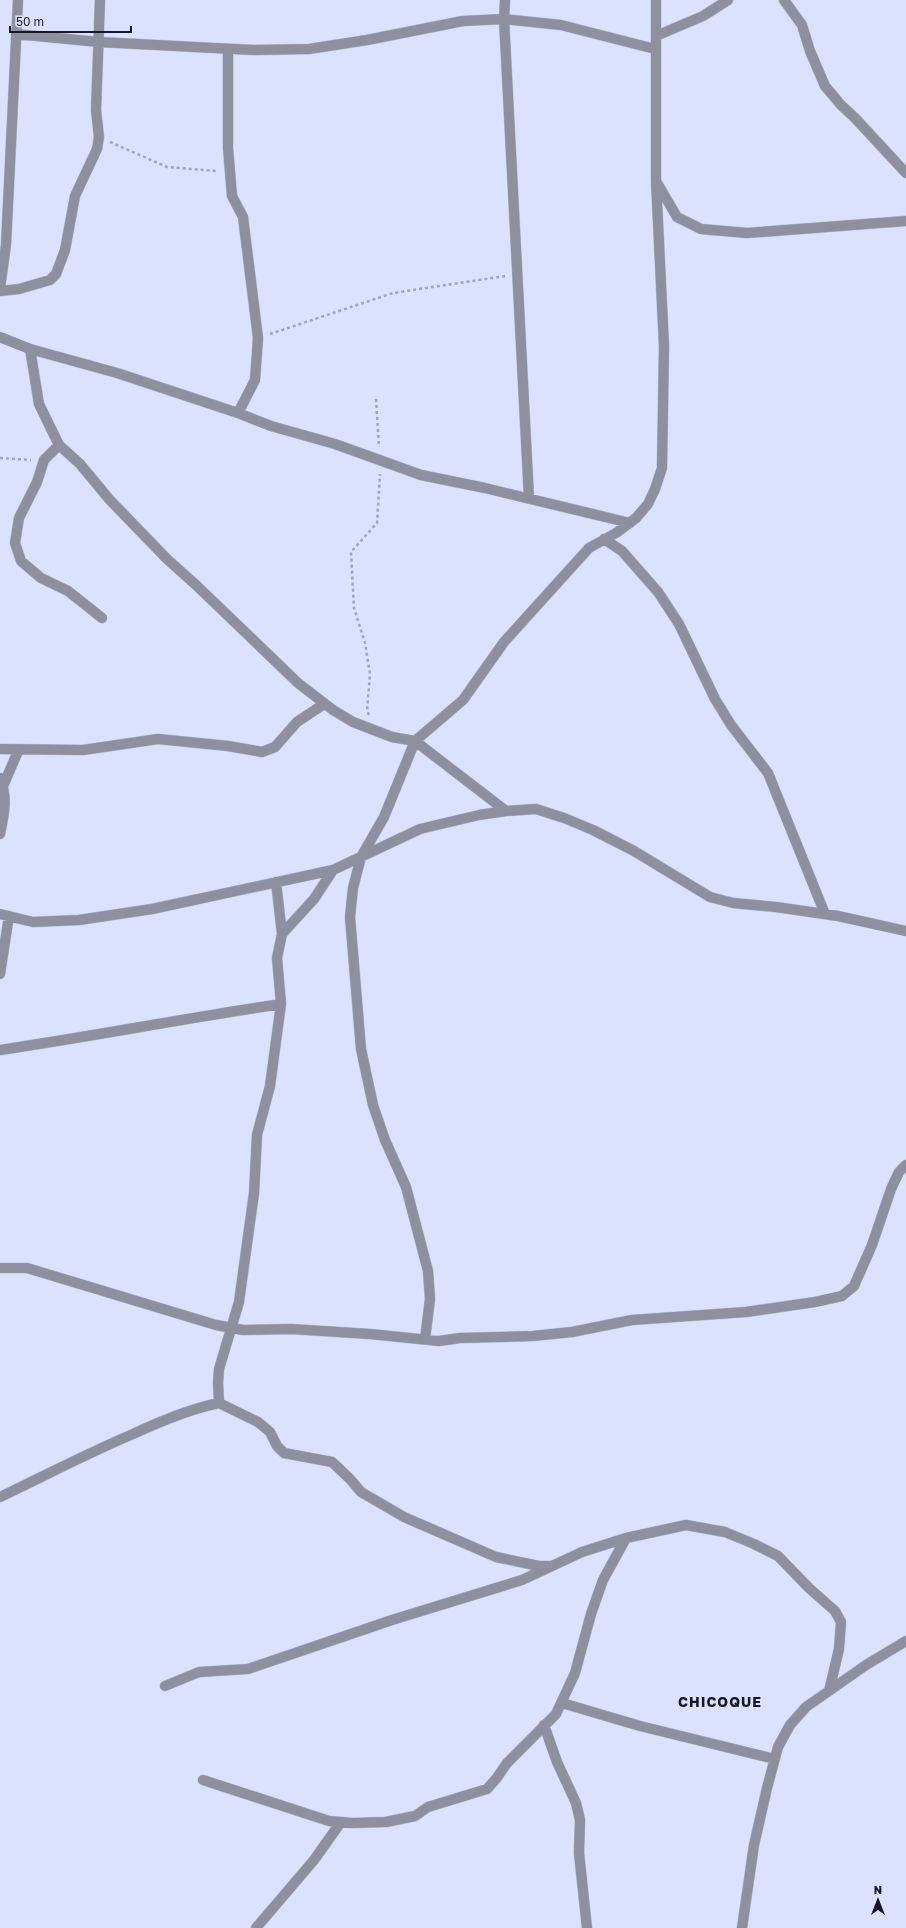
<svg xmlns="http://www.w3.org/2000/svg" width="906" height="1928" font-family="'Golos Text',sans-serif">
  <style>
    .lines { fill: none; stroke-linecap: round; stroke-linejoin: round }
    .street-casing { stroke: #b7bed6; stroke-width: 11 }
    .path { stroke: #9fa5bc; stroke-width: 2.5; stroke-dasharray: 3 3; stroke-linecap: butt }
    .street { stroke: #8d919f; stroke-width: 10 }
    .labels { text-anchor: middle; stroke-width: 4; stroke-linejoin: round; paint-order: stroke }
    .district-label { font-size: 14px; font-weight: bold; letter-spacing: 1px; fill: #151824; stroke: #dae2fd }
  </style>
  <rect width="100%" height="100%" fill="#dae2fd"/>
  <g class="lines">
    <defs>
      <path id="street" d="M505 0 504 19 529 498
        M656 0V181L677 217 701 229 747 233 906 221
        M784 0 802 25 810 51 825 86 841 105 855 118 906 173
        M16 34 99 42 214 48 254 50 309 49 367 40 463 21 504 19 561 25 655 49
        M656 36 703 16 728 0
        M228 49V148L232 196 243 217 258 338 255 380 238 413
        M0 288 6 245 18 0
        M0 291 19 289 50 280 56 274 65 250 75 196 97 149 99 137 96 110 100 0
        M0 337 30 349 117 373 238 413 271 426 335 444 421 475 485 488 630 523
        M30 349 39 404 59 445 80 464 109 499 167 559 196 585 298 683 333 710 353 722 392 737 415 741 506 811
        M59 445 44 460 37 482 19 518 15 543 21 561 41 578 68 591 102 618
        M604 539 622 551 658 592 679 624 715 699 731 725 768 773 825 914
        M0 749 83 750 158 739 228 746 262 752 275 747 297 722 324 704
        M0 778C8 797 4 815 0 834
        M3 786 19 749
        M0 914 33 922 79 920 152 909 333 870 420 829 479 815 506 811 536 809 564 818 593 830 634 851 710 897 733 903 776 907 838 916 906 931
        M282 934 314 899 333 870
        M0 974 9 916
        M0 1050C94 1036 187 1018 281 1004
        M0 1268H27L216 1325 243 1330 291 1329 370 1334 439 1341 460 1338 533 1336 572 1332 632 1320 746 1312 815 1302 842 1296 854 1286 872 1245 891 1189 899 1172 906 1165
        M425 1339 430 1299 428 1271 406 1187 385 1140 373 1105 361 1049 350 917 353 888 361 857 384 817 415 741 463 700 504 642 589 548 616 533 636 518 648 504 655 489 662 468 664 346 656 181
        M219 1403 218 1383 219 1369 239 1302 254 1193 257 1135 270 1086 281 1004 277 958 282 934 276 882
        M0 1497C44 1476 88 1453 133 1434 161 1421 189 1409 219 1403L258 1422 270 1432 277 1446 284 1453 332 1462 350 1479 361 1492 404 1517 496 1557 539 1566H549
        M165 1686 199 1672 248 1669 392 1620 522 1580 582 1552 626 1538 686 1525 725 1532 754 1544 778 1556 809 1588 835 1611 841 1622 839 1649 829 1691
        M562 1703 640 1726 775 1759
        M544 1725 557 1762 576 1803 580 1820 579 1853 587 1928
        M203 1780 329 1821 353 1823 386 1822 415 1816 428 1807 487 1789 496 1779 507 1763 556 1714 575 1673 591 1614 603 1580 626 1538
        M256 1928 314 1860 341 1822
        M742 1928 754 1845 767 1788 778 1747 790 1725 806 1707 866 1665 906 1641"/>
    </defs>
    <use href="#street" class="street-casing"/>
    <path class="path" d="M110 142 167 167 217 171
      M270 334 393 293 505 276
      M376 399 379 447
      M0 458 31 460
      M369 715 367 710 370 674 365 643 354 608 351 552 377 523 380 474"/>
    <use href="#street" class="street"/>
  </g>
  <g class="labels">
    <g class="district-label">
      <text x="720" y="1707">CHICOQUE</text>
    </g>
  </g>
  <g transform="translate(878 1900)" stroke="#dae2fd" stroke-width="3" paint-order="stroke">
  <path d="M0-3L7 15L0 10L-7 15Z" fill="#151824"/>
  <text y="-6" font-size="11" font-weight="bold" text-anchor="middle" fill="#151824">N</text>
  </g>
  <path d="M10 26v6h121v-6" fill="none" stroke="#151824" stroke-width="2"/>
  <text x="16" y="26" font-size="12" fill="#151824" stroke="#dae2fd" stroke-width="3" paint-order="stroke">50 m</text>
</svg>
